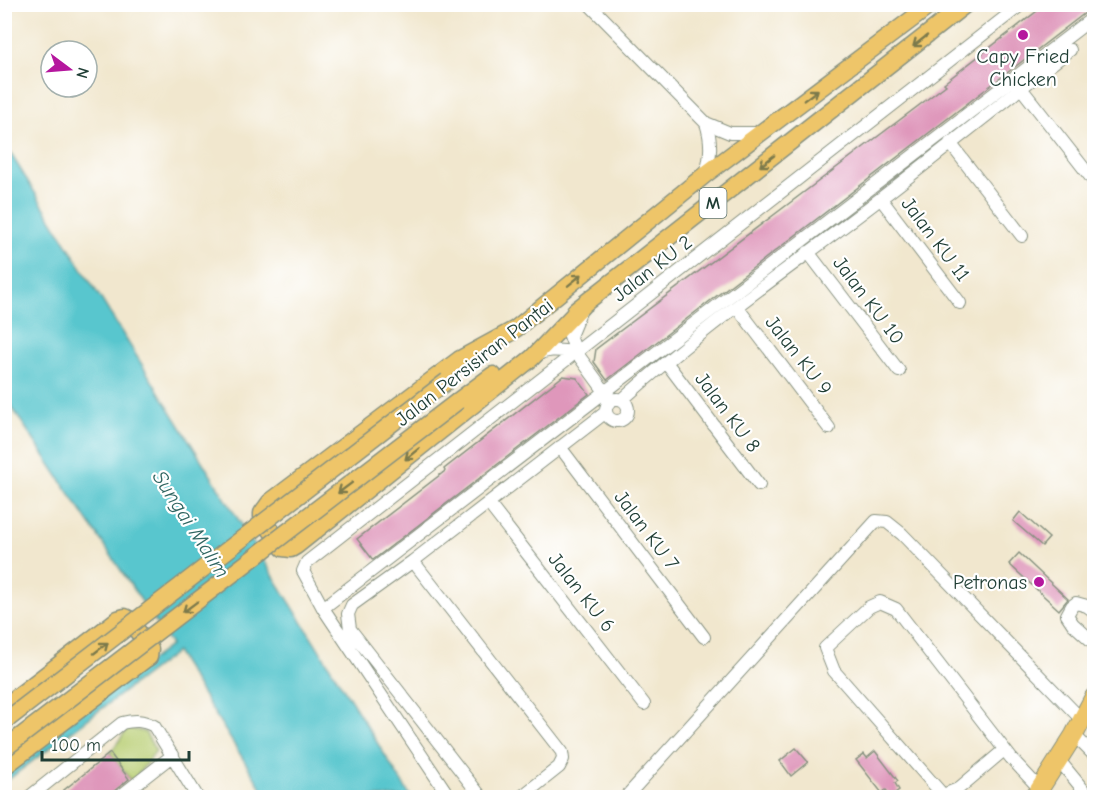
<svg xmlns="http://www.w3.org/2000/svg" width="1099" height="802" font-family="'Comic Neue',sans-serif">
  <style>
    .green { fill: #b8ce72; stroke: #6c8653; stroke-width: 1.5 }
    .water { fill: #59c6ce; stroke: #3c8281; stroke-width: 1.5 }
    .building { fill: #df97bb }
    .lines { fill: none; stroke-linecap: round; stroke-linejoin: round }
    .minor-casing { stroke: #889281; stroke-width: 14 }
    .major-casing { stroke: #889281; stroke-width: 19 }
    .highway-casing { stroke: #889281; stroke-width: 20 }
    .minor { stroke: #fff; stroke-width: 12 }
    .major { stroke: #eec569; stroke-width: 16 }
    .highway { stroke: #eec569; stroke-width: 18 }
    .major-bridge-casing { stroke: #889281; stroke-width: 19; stroke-linecap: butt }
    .major-bridge { stroke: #eec569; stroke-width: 16 }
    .oneway { stroke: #7c7a4c }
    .poi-dot { fill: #b5179e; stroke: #fff; stroke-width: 2 }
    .labels { text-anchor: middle; stroke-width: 4.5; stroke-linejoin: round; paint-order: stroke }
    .shield { fill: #fff; stroke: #627771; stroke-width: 1.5 }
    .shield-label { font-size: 18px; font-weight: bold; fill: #1f3d34 }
    .poi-label { font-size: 20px; fill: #1f3d34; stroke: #fff }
    .street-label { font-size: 20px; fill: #1f3d34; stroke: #fff }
    .water-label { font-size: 21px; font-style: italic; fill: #306662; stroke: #fff }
  </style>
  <rect width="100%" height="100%" fill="#fff"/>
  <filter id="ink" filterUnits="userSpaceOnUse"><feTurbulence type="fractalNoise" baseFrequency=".0167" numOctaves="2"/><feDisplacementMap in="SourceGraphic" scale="12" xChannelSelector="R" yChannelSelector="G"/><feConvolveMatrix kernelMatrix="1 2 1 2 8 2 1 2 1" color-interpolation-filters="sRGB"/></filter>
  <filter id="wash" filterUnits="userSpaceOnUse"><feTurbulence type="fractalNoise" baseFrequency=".008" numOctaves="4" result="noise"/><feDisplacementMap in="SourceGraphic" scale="24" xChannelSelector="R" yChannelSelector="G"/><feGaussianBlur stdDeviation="1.35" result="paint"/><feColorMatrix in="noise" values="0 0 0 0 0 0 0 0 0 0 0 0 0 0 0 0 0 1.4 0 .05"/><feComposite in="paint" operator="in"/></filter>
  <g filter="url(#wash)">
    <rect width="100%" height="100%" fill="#f1e7ce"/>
    <path class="green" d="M128 728 145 732 156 751 132 782 110 753Z"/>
    <path class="water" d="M4 143 411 797H267L176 652 5 782V770L171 645 5 397Z"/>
    <g id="blocks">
      <path class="building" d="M1095 4V9L1089 10 607 380 594 362 596 349 946 85 944 83 1045 5Z
        M563 376 577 378 589 394 373 560 357 539 445 471 444 469Z
        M1020 512 1049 538 1042 546 1013 521Z
        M1019 553 1068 599 1059 610 1009 564Z
        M796 748 808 762 791 776 780 761Z
        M875 751 898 781 895 783 899 790 891 796 886 790 882 793 856 760 864 754 867 758Z
        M110 753 129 779 113 792 110 798H54Z"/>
    </g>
  </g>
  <g filter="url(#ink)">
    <use href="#blocks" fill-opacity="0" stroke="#889281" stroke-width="1.5"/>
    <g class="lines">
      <defs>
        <path id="minor" d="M589 4 706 123 730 133H758
          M1021 88 1093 180
          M950 143 1022 236
          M706 174C711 155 712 142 706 123
          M881 199 960 303
          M808 252 899 371
          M737 307 829 428
          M580 312 570 336 576 352 611 400
          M536 355C549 348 561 351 576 352
          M666 362 759 485
          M606 410a11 11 0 1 1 22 0a11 11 0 1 1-22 0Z
          M622 400C703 327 794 265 880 199 944 150 1006 99 1070 50
          M560 447 704 637
          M488 503 644 704
          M413 561 562 752 563 759 559 767 520 798
          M323 608 1094 17
          M1094 611 1087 606 1076 603 1072 606 1067 615 1073 624 1094 643
          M1074 735 1094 755
          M1004 750 958 789 943 795 834 671 825 648 869 607 880 602 896 609 1011 758 1040 789
          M1058 759 1090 798
          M28 798 122 723C135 720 142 720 154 726L198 798
          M118 798 173 755
          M450 798 323 608 303 571 307 562 1022 4
          M482 798 350 629 348 614 352 605 413 561 606 412
          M625 798 876 521 887 522 902 534 1082 720"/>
        <path id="major" d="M575 311 966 4
          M517 328 460 359 270 502 262 513V517L283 548 291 549 296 546 532 358 582 306
          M509 334 706 174 932 4
          M458 401 493 375
          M4 707 118 619 125 617 129 619 150 649 149 657 146 659 4 767"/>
        <path id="highway" d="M1034 798 1074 735 1094 697"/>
      </defs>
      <use href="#minor" class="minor-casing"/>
      <use href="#major" class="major-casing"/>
      <use href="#highway" class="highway-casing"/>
      <use href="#minor" class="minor"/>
      <use href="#major" class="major"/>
      <use href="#highway" class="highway"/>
      <defs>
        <path id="major-bridge" d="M4 722 447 381
          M4 749 458 401"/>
      </defs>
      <use href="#major-bridge" class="major-bridge-casing"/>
      <use href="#major-bridge" class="major-bridge"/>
    </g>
    <defs><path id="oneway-shaft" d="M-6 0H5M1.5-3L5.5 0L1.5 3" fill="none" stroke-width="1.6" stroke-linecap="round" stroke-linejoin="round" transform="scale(1.5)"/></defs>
    <g class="oneway">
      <use href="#oneway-shaft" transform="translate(920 41) rotate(142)"/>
      <use href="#oneway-shaft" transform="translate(811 95) rotate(-37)"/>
      <use href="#oneway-shaft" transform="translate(767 161) rotate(142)"/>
      <use href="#oneway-shaft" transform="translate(575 280) rotate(-39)"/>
      <use href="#oneway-shaft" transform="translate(412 454) rotate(141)"/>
      <use href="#oneway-shaft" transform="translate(345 488) rotate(143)"/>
      <use href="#oneway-shaft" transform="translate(190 607) rotate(143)"/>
      <use href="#oneway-shaft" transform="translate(101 648) rotate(-38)"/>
    </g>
  </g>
  <g class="poi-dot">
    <circle cx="1023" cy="35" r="6"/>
    <circle cx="1039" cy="582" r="6"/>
  </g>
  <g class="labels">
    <rect class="shield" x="699.5" y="188" width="27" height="30" rx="4.5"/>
    <g class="shield-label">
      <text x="713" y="209">M</text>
    </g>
    <g class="poi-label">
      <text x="1023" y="63">Capy Fried<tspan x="1023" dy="23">Chicken</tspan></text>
      <text x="1027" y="589" text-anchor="end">Petronas</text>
    </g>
    <g class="street-label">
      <text transform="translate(936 239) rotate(53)" y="7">Jalan KU 11</text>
      <text transform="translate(652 268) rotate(-38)" y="7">Jalan KU 2</text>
      <text transform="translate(869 300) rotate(53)" y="7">Jalan KU 10</text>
      <text transform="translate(799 355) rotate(52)" y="7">Jalan KU 9</text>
      <text transform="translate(474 362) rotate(-38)" y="7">Jalan Persisiran Pantai</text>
      <text transform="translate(728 412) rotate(53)" y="7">Jalan KU 8</text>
      <text transform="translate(647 530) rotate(53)" y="7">Jalan KU 7</text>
      <text transform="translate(582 592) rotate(52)" y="7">Jalan KU 6</text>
    </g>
    <g class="water-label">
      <text transform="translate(191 524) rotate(57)" y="7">Sungai Malim</text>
    </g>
  </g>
  <rect width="1099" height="802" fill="none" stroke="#fff" stroke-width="24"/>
  <g transform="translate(69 69) rotate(106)"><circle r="28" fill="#ffffff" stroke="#a5b1ae" stroke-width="1.5"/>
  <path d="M0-4.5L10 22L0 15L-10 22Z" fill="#b5179e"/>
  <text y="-9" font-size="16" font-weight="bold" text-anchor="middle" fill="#1f3d34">N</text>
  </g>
  <path d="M42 751v9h147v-9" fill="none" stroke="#1f3d34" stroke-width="3"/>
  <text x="51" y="751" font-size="18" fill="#1f3d34" stroke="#ffffff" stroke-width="4.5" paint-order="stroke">100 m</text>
</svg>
